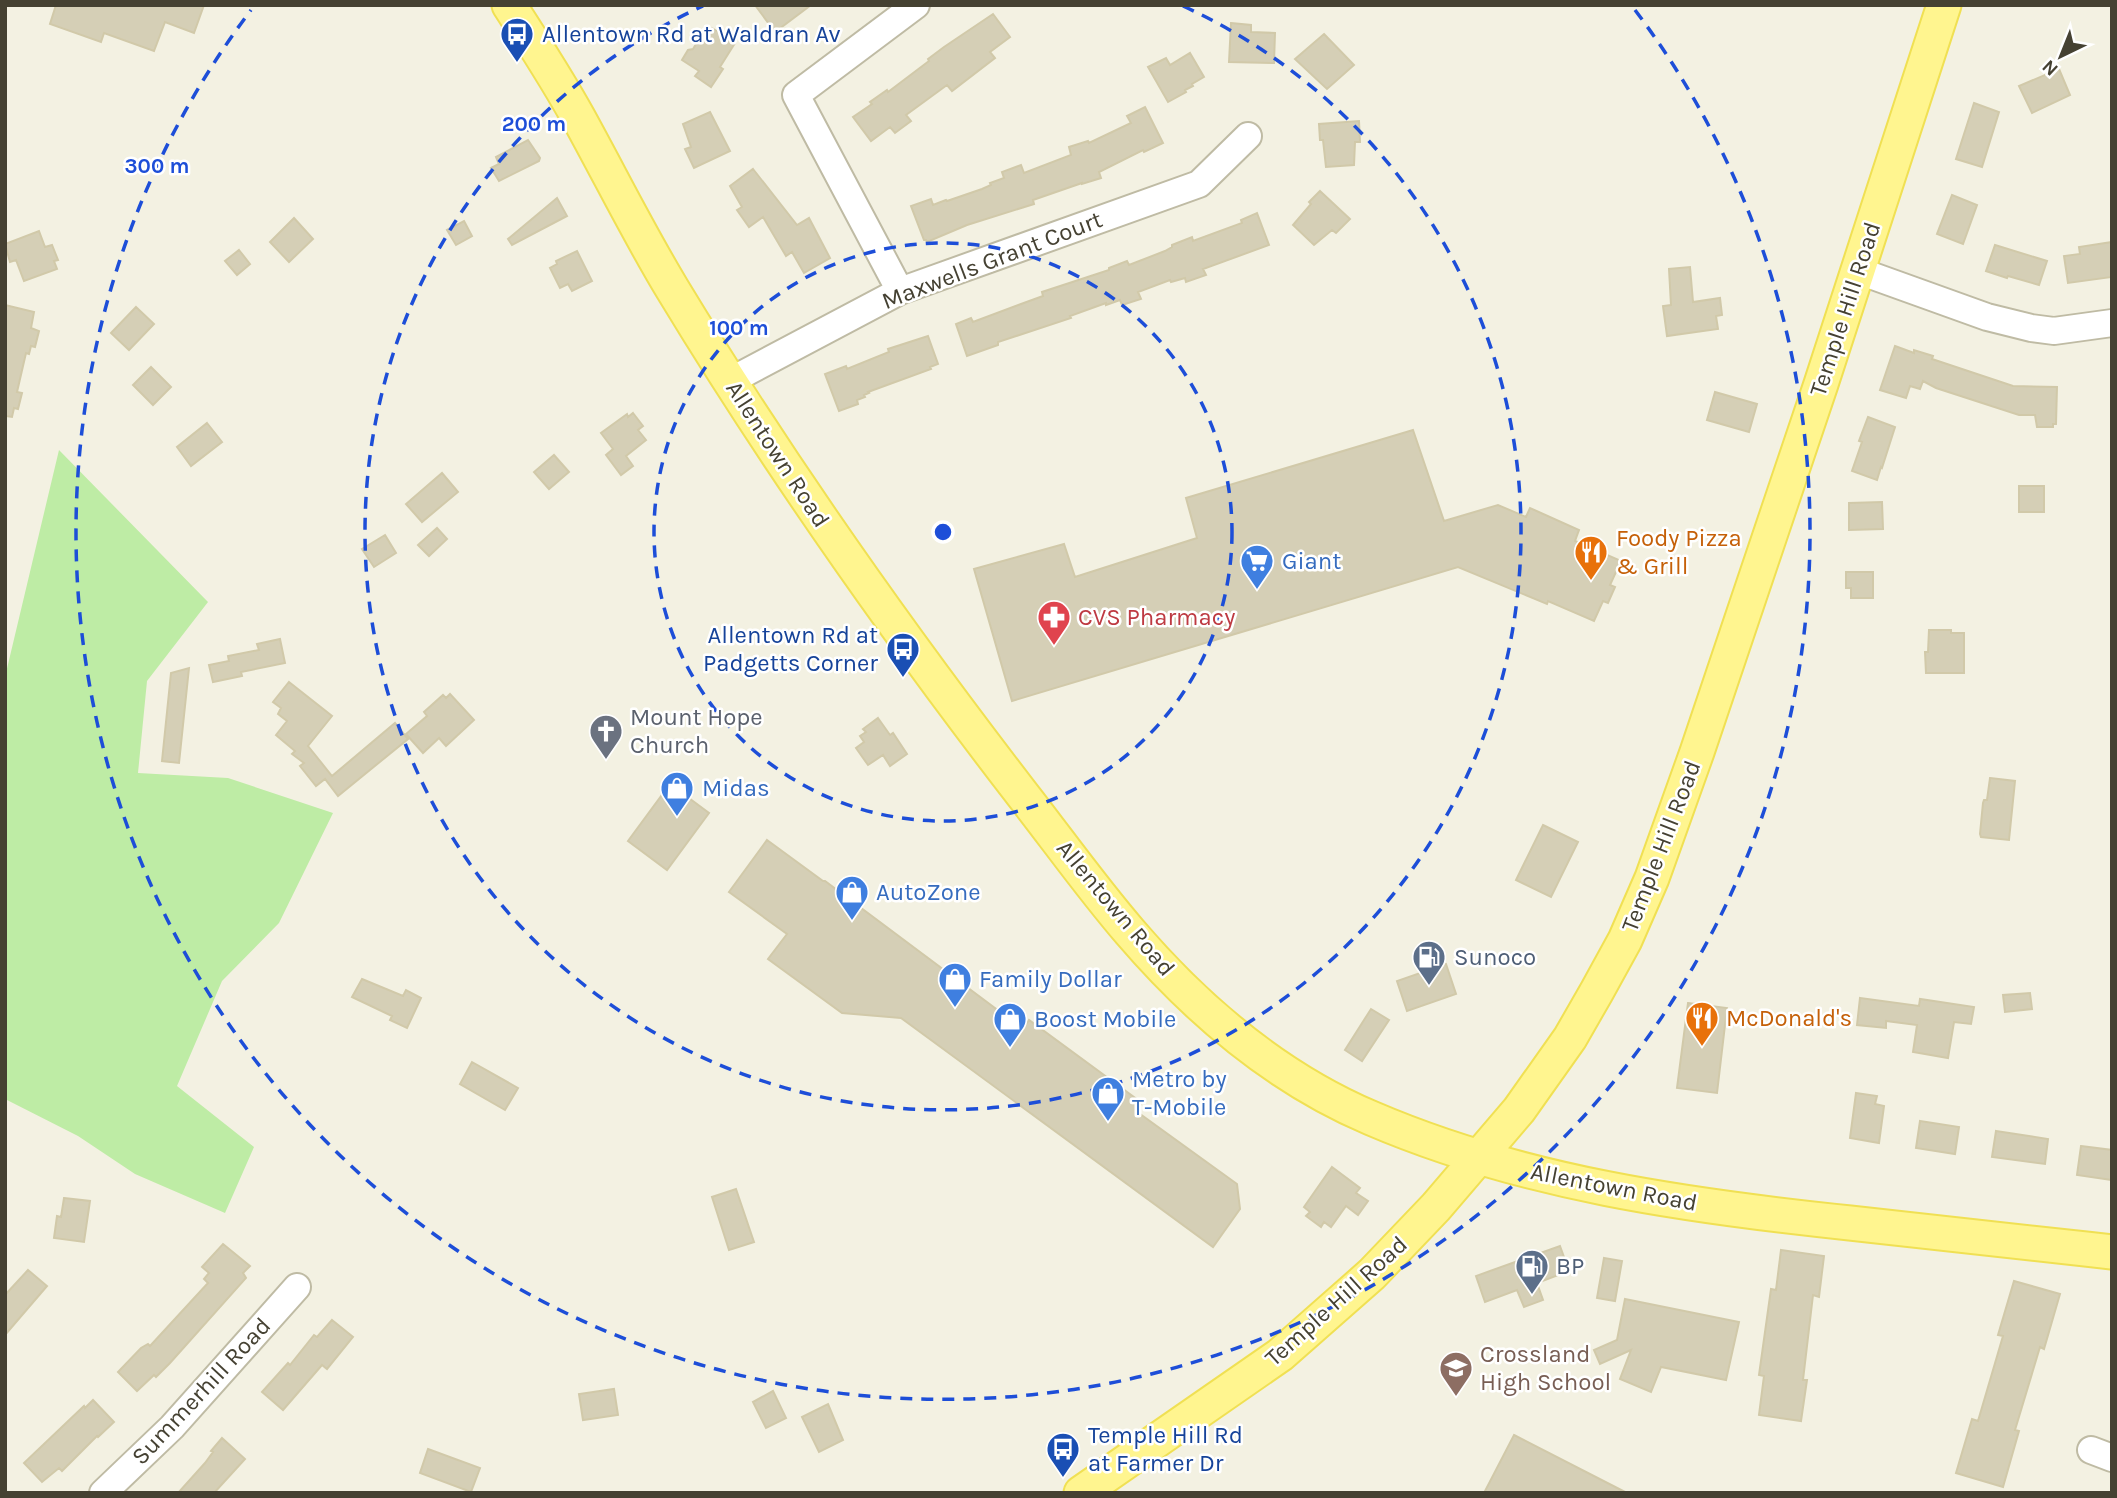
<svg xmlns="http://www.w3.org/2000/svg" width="2117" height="1498" font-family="Karla,sans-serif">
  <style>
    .green { fill: #beeca5 }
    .building { fill: #d5cfb6; stroke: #d1c9a9; stroke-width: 2 }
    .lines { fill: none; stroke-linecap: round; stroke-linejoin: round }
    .minor-casing { stroke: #bfbba4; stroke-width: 30 }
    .major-casing { stroke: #f0e053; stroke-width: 37 }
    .minor { stroke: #fff; stroke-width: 26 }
    .major { stroke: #fff58f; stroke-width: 33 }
    .ring { fill: none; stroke: #1d4ed8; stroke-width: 3.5; stroke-dasharray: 12 9 }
    .labels { text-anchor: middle; stroke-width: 5; stroke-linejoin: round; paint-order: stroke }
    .transit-label { font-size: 24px; fill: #164399; stroke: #fff; text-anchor: start }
    .street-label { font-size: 24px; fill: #454132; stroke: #fff }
    .food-label { font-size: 24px; fill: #c56008; stroke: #fff; text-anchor: start }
    .shop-label { font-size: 24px; fill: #366cbe; stroke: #fff; text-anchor: start }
    .health-label { font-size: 24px; fill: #be3a42; stroke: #fff; text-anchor: start }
    .worship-label { font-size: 24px; fill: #5b616d; stroke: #fff; text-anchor: start }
    .service-label { font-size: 24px; fill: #4e5e75; stroke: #fff; text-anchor: start }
    .education-label { font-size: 24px; fill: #785e54; stroke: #fff; text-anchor: start }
    .centre { fill: #1d4ed8; stroke: #fff; stroke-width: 3.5 }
    .ring-label { font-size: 21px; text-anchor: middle; font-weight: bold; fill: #1d4ed8; stroke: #fff; stroke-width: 5; stroke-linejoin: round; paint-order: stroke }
  </style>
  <rect width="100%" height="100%" fill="#f3f1e2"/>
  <path class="green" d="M59 450 208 602 147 681 138 773 228 778 333 813 279 923 222 981 177 1086 254 1147 225 1213 135 1174 78 1136 5 1099V677Z"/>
  <path class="building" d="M56 5H204L194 33 165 22 154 51 104 33 101 42 50 24Z
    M755 5H811L775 32Z
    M993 14 1010 37 990 52 995 58 952 91 947 85 906 115 911 121 895 133 890 127 871 141 853 117 872 104 870 102 887 90 888 92 929 61 928 59 944 47Z
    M1231 23 1251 25V32L1275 33 1274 63 1229 62Z
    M712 28 735 43 720 67 723 69 711 87 695 76 699 71 682 60 688 50 693 49 702 34 709 32Z
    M1324 34 1354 65 1327 89 1295 59Z
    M1190 53 1204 77 1192 84 1193 86 1185 90 1186 92 1168 102 1148 67 1166 58 1170 65Z
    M2059 69 2070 95 2032 113 2019 86Z
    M1974 103 1999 112 1982 167 1956 159Z
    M1145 107 1163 143 1144 152 1143 150 1099 172 1101 178 1082 184V183L1033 200 1034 204 967 225 927 242 926 240H924L911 206 931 199 933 205 946 200 947 201 982 189 991 185 990 183 1004 178 1002 172 1021 165 1024 173 1071 155 1069 147 1088 141 1089 143 1131 123 1127 116Z
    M710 112 730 151 694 168 685 149 691 147 683 124Z
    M1359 121 1360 142H1355L1354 165 1326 167 1323 140H1320L1319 124Z
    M528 140 540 158 539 161 499 181 491 168 499 164 496 157Z
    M753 169 797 225 809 218 830 258 804 273 792 252 786 256 763 217 749 227 737 210 742 207 730 186Z
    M1320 191 1350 219 1336 233 1332 230 1314 245 1293 225 1311 204 1309 202Z
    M1952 195 1977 205 1963 244 1937 234Z
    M557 198 567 216 512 245 508 239Z
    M1257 213 1269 245 1203 269 1206 275 1186 282 1185 278 1171 282 1170 280 1138 292 1141 299 1122 305 1120 300 1106 305V303L1070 316 1071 318 998 342V345L967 356 956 324 971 318 973 322 1021 304 1043 296 1042 292 1109 270V268L1127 261 1129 265 1165 251 1172 247V245L1192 237 1193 241 1242 223 1241 220Z
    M294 218 313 239 289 262 270 242Z
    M464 221 472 236 456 245 447 230Z
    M39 231 45 247 52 245 58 260 54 261 57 269 24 281 16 260 10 262 5 244Z
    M2112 242V277L2068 283 2064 256 2080 254 2079 247Z
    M1995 245 2047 261 2039 285 2008 276 2007 278 1986 271Z
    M239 250 250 264 237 275 225 261Z
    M577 251 592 281 572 291 568 284 560 288 550 268 557 264 556 261Z
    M1690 267 1693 302 1720 298 1722 315 1716 316 1718 329 1667 336 1663 306 1671 305 1669 269Z
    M5 305 34 312 31 328 39 331 35 347 31 346 29 354 26 353 17 392 22 393 18 409 14 408 12 417 5 416Z
    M136 307 154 324 129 350 111 333Z
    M928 336 938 364 930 367 931 369 868 392 869 393 864 395 865 397 857 400 858 404 839 411 825 374 846 366 847 369 889 352 888 349Z
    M1895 346 1914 353V350L1933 356 1932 359 2013 386 2057 387 2056 424H2053V427H2037L2035 415H2019L1936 388 1923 381 1920 389 1910 386 1906 398 1880 390Z
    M151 367 171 387 153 405 133 385Z
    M1715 392 1757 404 1749 432 1707 420Z
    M633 413 643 426 638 430 646 440 626 456 633 466 621 475 606 455 613 449 601 433 627 414 628 417Z
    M1868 417 1895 427 1882 468 1881 467 1877 480 1852 471 1862 442 1859 441Z
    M207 423 222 442 191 466 177 447Z
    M1413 430 1444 521 1498 505 1526 517 1530 508 1579 530 1575 541 1621 561 1610 585 1615 587 1608 603 1603 601 1594 621 1548 601 1547 604 1458 567 1012 701 974 569 1064 544 1075 577 1197 538 1186 498Z
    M554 455 569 472 549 489 534 472Z
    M442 473 458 492 422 522 406 504Z
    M2019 486H2044V512H2019Z
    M1882 502 1883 529 1849 530V503Z
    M437 528 447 539 429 556 418 545Z
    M385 535 396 553 374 567 362 549Z
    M1846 572H1873V598H1851V588H1846Z
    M1929 630H1951V633H1964V673H1926L1925 652H1928Z
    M280 639 285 663 241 672 242 676 213 682 209 665 229 661 228 656 259 650 257 644Z
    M189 668 179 763 162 761 171 673Z
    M289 682 332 716 308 746 332 776 395 723 408 739 338 796 325 779 316 786 300 766 304 763 292 754 295 751 276 735 287 721 278 714 281 708 273 702Z
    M450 694 474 720 446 746 439 738 423 753 406 734 427 716 424 712 443 695 446 698Z
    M878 718 890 735 893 733 907 754 890 766 883 755 868 765 856 748 864 742 860 736 866 732 863 729Z
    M1990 778 2015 781 2009 840 1981 837 1980 834 1983 803 1984 800H1987Z
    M670 784 709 813 667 870 628 841Z
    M1543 825 1578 842 1551 897 1516 880Z
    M767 840 823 881H825L1023 1029 1029 1020 1142 1103 1136 1111 1237 1184 1240 1209 1213 1247 901 1018 842 1013 768 959 787 934 729 892Z
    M1446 964 1456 994 1407 1011 1397 981Z
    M362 979 403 996 406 990 421 998 407 1028 390 1020 392 1016 352 997Z
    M2030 993 2032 1009 2005 1012 2003 995Z
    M1860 998 1919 1006 1920 999 1974 1007 1971 1024 1954 1022 1948 1058 1913 1052 1917 1025 1886 1021V1028L1857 1025Z
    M1688 1003 1727 1008 1717 1093 1677 1088Z
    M1371 1009 1389 1020 1362 1061 1345 1050Z
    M472 1062 518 1088 505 1110 460 1084Z
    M1856 1093 1877 1096 1875 1104 1884 1106 1879 1143 1850 1138Z
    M1920 1121 1959 1127 1955 1154 1916 1148Z
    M1996 1131 2048 1139 2045 1164 1992 1157Z
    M2081 1146 2112 1150V1180L2077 1175Z
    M1332 1167 1360 1188 1356 1193 1368 1201 1358 1215 1346 1206 1331 1227 1324 1222 1321 1227 1306 1216 1310 1212 1304 1207Z
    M736 1189 754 1242 729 1250 712 1197Z
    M64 1198 90 1201 84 1242 54 1238 57 1216 61 1217Z
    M223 1244 250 1266 243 1273 246 1278 170 1363 156 1377 154 1375 137 1391 118 1372 141 1348 148 1344 150 1346 208 1283 204 1279 209 1273 202 1267Z
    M1560 1246 1569 1271 1537 1283 1543 1300 1524 1307 1517 1290 1485 1302 1476 1276Z
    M1781 1250 1824 1256 1819 1297 1813 1295 1803 1380H1807L1801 1421 1759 1415 1764 1376 1759 1375 1771 1289 1776 1290Z
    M1604 1258 1622 1261 1615 1301 1597 1298Z
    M28 1270 47 1286 5 1335V1295Z
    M2014 1281 2060 1294 2044 1349 2040 1347 2015 1430 2019 1431 2003 1487 1956 1473 1972 1419 1978 1421 2003 1336 1998 1335Z
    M1625 1299 1739 1322 1726 1380 1661 1367 1651 1392 1620 1379 1631 1350 1600 1364 1594 1350 1617 1340Z
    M332 1320 353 1337 327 1369 322 1365 283 1410 262 1392 288 1363 290 1365 314 1335 317 1337Z
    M614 1389 618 1415 583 1420 579 1394Z
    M773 1391 786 1418 766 1428 753 1402Z
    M93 1400 114 1422 98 1437 97 1436 62 1471 59 1468 42 1482 24 1463 84 1406 85 1408Z
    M828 1404 843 1440 819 1452 802 1417Z
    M1514 1435 1627 1493H1484Z
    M222 1438 245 1459 214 1493H178L205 1463 213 1452 211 1451Z
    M428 1449 480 1468 471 1492 420 1473Z"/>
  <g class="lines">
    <defs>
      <path id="minor" d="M1859 271 1987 317 2031 328 2054 331 2112 323
        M900 291 796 95 916 5
        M730 381 900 291 1199 184 1248 136
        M2091 1450 2112 1458
        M103 1493 172 1427 297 1287"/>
      <path id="major" d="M509 5C533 42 557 79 578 117 610 175 639 234 673 290 779 465 897 632 1022 794 1058 840 1092 888 1130 932 1196 1009 1277 1078 1371 1118 1522 1183 1688 1206 1850 1223 1938 1233 2025 1242 2112 1252
        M1081 1493 1280 1355 1372 1274 1436 1207 1519 1110 1570 1038 1597 991 1625 940 1652 878 1697 752 1821 384 1944 5"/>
    </defs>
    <use href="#minor" class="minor-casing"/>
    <use href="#major" class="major-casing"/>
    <use href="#minor" class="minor"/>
    <use href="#major" class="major"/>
  </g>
  <g class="ring">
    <circle cx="943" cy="532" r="289"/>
    <path d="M1183 6A578 578 0 1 1 703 6"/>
    <path d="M1635 10A867 867 0 1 1 251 10"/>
  </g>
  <defs>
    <symbol id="bus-pin" viewBox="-11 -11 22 30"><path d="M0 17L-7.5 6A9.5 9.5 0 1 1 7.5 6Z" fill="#1a4fb4" stroke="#fff"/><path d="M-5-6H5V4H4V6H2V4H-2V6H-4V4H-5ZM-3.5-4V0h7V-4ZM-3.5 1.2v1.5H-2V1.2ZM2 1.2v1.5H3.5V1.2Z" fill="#fff"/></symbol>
    <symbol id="restaurant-pin" viewBox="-11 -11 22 30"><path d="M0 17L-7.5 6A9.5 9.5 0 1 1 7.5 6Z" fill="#e8710a" stroke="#fff"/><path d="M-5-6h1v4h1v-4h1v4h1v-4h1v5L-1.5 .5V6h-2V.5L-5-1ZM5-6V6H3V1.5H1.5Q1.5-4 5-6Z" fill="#fff"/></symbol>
    <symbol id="supermarket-pin" viewBox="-11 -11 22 30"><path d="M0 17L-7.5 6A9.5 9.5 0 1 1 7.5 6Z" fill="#3f7fe0" stroke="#fff"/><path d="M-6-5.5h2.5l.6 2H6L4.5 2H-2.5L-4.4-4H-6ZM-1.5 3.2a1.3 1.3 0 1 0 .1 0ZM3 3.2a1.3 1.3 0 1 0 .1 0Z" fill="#fff"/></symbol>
    <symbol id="pharmacy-pin" viewBox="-11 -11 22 30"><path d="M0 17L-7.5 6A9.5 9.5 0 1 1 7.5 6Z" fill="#e0444e" stroke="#fff"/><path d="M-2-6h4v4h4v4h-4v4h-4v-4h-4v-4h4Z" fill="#fff"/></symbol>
    <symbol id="church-pin" viewBox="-11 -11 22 30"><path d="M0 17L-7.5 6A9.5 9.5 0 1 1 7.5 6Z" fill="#6b7280" stroke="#fff"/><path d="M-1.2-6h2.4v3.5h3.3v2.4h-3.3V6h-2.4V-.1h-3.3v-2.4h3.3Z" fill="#fff"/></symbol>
    <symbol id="shop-pin" viewBox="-11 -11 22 30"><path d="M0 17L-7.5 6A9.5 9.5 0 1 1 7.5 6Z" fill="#3f7fe0" stroke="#fff"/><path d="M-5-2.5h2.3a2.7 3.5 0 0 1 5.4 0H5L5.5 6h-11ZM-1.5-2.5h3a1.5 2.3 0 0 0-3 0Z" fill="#fff"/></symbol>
    <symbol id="fuel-pin" viewBox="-11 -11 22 30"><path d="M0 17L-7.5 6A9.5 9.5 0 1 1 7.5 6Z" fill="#5c6f8a" stroke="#fff"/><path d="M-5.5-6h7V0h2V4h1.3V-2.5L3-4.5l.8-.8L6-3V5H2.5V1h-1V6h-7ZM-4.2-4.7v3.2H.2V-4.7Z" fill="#fff"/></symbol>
    <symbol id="school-pin" viewBox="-11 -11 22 30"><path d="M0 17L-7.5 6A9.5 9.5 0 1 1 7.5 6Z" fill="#8d6e63" stroke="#fff"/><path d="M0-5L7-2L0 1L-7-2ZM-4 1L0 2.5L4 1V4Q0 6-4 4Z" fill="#fff"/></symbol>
  </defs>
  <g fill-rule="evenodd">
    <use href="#bus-pin" x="498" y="15" width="38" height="52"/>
    <use href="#restaurant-pin" x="1572" y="533" width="38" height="52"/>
    <use href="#supermarket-pin" x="1238" y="542" width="38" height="52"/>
    <use href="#pharmacy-pin" x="1035" y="598" width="38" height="52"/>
    <use href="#bus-pin" x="884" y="630" width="38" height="52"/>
    <use href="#church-pin" x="587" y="712" width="38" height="52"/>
    <use href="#shop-pin" x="658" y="769" width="38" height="52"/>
    <use href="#shop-pin" x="833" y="873" width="38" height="52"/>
    <use href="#fuel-pin" x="1410" y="938" width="38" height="52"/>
    <use href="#shop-pin" x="936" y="960" width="38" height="52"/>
    <use href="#restaurant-pin" x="1683" y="999" width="38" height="52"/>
    <use href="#shop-pin" x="991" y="1000" width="38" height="52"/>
    <use href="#shop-pin" x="1089" y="1074" width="38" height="52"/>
    <use href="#fuel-pin" x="1513" y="1247" width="38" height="52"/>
    <use href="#school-pin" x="1437" y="1349" width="38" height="52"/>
    <use href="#bus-pin" x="1044" y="1430" width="38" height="52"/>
  </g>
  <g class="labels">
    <g class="transit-label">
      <text x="542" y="42">Allentown Rd at Waldran Av</text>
      <text x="878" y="643" text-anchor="end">Allentown Rd at<tspan x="878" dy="28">Padgetts Corner</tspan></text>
      <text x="1088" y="1443">Temple Hill Rd<tspan x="1088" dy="28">at Farmer Dr</tspan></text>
    </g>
    <g class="street-label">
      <text transform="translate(992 260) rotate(-21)" y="8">Maxwells Grant Court</text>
      <text transform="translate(1845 309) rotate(-72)" y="8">Temple Hill Road</text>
      <text transform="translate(778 454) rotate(57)" y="8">Allentown Road</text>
      <text transform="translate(1661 846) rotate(-69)" y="8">Temple Hill Road</text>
      <text transform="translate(1116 908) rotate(50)" y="8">Allentown Road</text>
      <text transform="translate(1614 1187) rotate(11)" y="8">Allentown Road</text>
      <text transform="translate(1336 1301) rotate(-42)" y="8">Temple Hill Road</text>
      <text transform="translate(201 1391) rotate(-47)" y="8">Summerhill Road</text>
    </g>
    <g class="food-label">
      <text x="1616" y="546">Foody Pizza<tspan x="1616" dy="28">&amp; Grill</tspan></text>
      <text x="1726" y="1026">McDonald's</text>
    </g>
    <g class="shop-label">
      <text x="1282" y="569">Giant</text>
      <text x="702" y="796">Midas</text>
      <text x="876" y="900">AutoZone</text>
      <text x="979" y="987">Family Dollar</text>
      <text x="1034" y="1027">Boost Mobile</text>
      <text x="1132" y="1087">Metro by<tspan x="1132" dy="28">T-Mobile</tspan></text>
    </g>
    <g class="health-label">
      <text x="1078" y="625">CVS Pharmacy</text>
    </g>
    <g class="worship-label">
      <text x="630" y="725">Mount Hope<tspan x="630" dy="28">Church</tspan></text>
    </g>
    <g class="service-label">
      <text x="1454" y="965">Sunoco</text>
      <text x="1556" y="1274">BP</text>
    </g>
    <g class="education-label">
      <text x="1480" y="1362">Crossland<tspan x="1480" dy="28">High School</tspan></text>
    </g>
  </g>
  <circle cx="943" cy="532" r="10" class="centre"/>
  <g class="ring-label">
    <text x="534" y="131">200 m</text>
    <text x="157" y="173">300 m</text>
    <text x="739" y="335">100 m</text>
  </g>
  <rect width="2117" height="1498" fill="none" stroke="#454132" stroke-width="14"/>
  <g transform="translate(2061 56) rotate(223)" stroke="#ffffff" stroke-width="5" paint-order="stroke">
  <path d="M0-5L12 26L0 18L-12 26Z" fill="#454132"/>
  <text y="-10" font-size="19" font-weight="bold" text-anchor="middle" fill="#454132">N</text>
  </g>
</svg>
